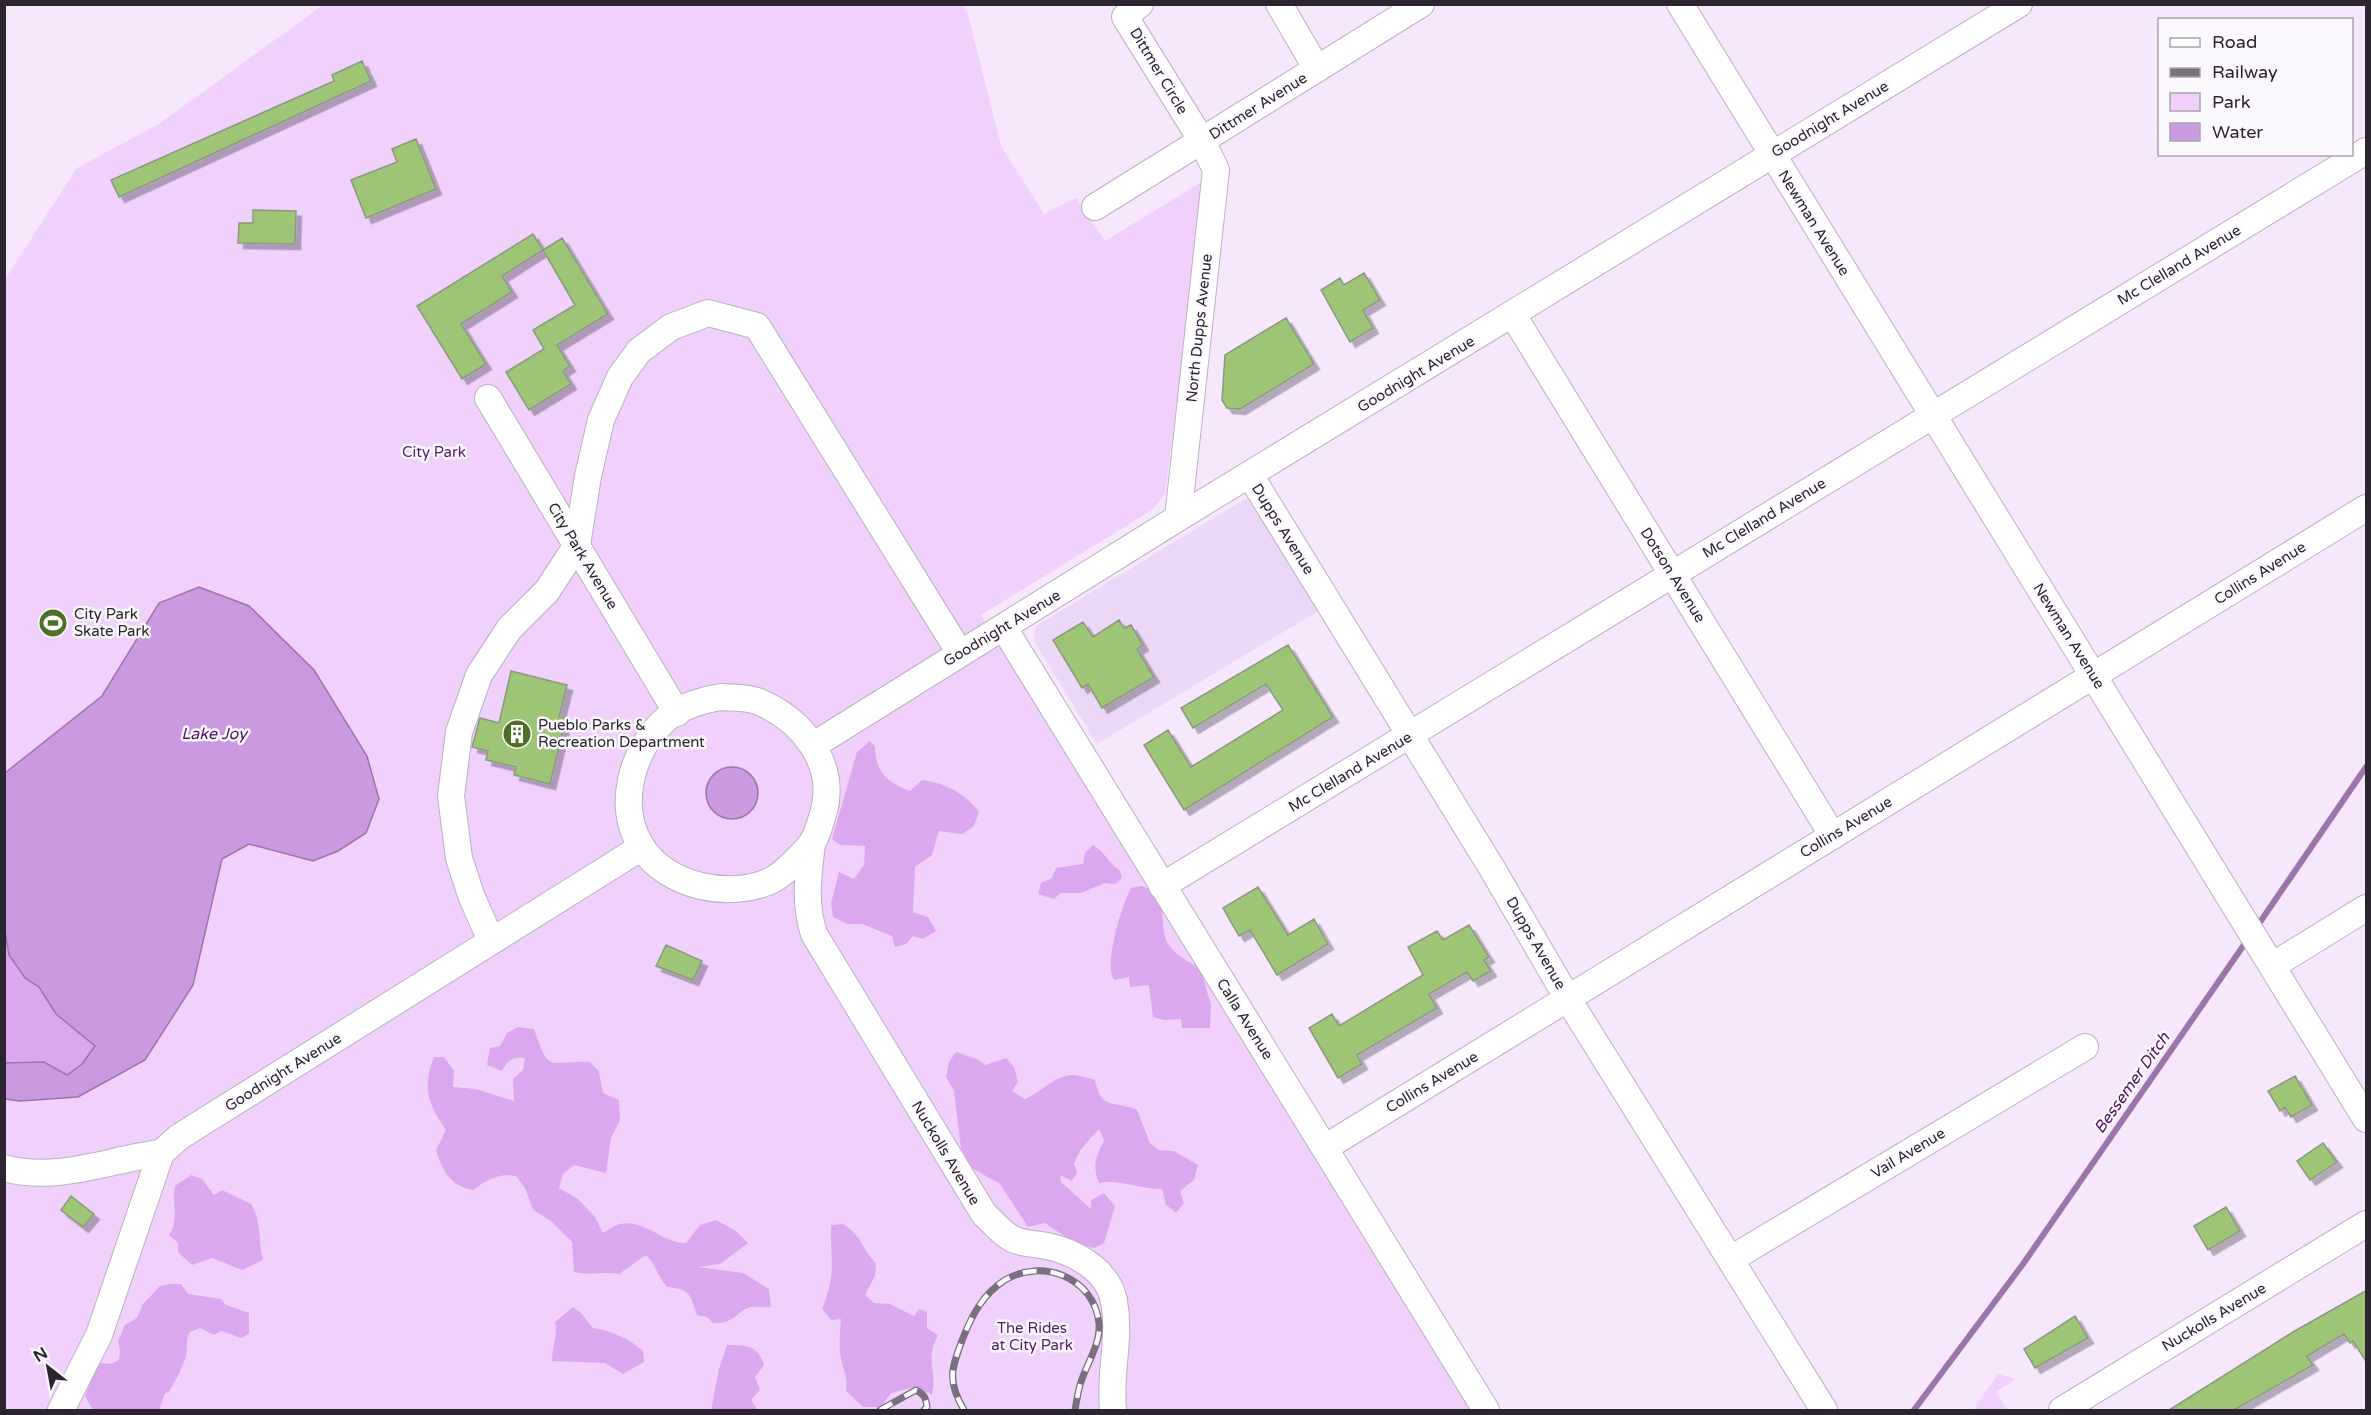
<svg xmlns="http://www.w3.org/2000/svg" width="2371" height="1415" font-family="'Varela Round',sans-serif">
<defs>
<filter id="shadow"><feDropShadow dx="5.5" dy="5.5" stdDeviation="0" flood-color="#0004"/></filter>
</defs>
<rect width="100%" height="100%" fill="#f6e7fc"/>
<!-- built -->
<path fill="#edd7f7" d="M1250,496l70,114 -223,134 -63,-103 2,-15z"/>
<!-- green -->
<path fill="#efd1fb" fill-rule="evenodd" d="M323,5h638l6,6 34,135 43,68 32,-16 29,43 100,-61 -40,314 -13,16 -171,105 491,795h-1467l-1,-1129 73,-113 82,-44zM749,772c11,12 12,24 3,38l-45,-7 -1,-18z
M1998,1374l18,5 -20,13 11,18h-34z"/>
<!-- forest -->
<path fill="#dba8f0" d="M870,741l5,5c0,25 12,37 35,45l12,-11c23,3 43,13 57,32l-5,14 -12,8 -23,-3 -7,24 -17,12 -2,45 15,5 8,14 -13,8 -10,-3 -7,8 -11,3 -3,-11 -30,-12h-15l-14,-7 -2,-14 8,-31 15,7 10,-14 1,-19 -25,-1 -8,-6 25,-87z
M1093,845c12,7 15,17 27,26l2,7 -7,6 -10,-1 -24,10h-20l-7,6 -16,-5 3,-11 11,-5 4,-10 27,-4 2,-11z
M1142,886l19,8c4,43 -4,52 39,74l11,37 -1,23h-28l-1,-9 -17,1 -11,-3 -4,-32 -19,2 -1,-10 -15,3c-11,-14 8,-76 17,-92z
M4,925l5,30 16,23 14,9 17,27 40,32 -14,18 -15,11 -23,-13 -39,1z
M518,1027l16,2c16,47 14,31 56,33l9,10 4,21 16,7 1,20 -9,18 -5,35 -32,-8 -11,9 -4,14 19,11 17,18 8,16c5,-3 12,-8 17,-9 25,-5 43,20 66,19l14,-18 16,-5 20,11 12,12 -28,21 -22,3 45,6 26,16 2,18c-7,1 -14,-1 -20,0 -16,4 -14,17 -38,16l-6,-6 -10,-2c-7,-21 -7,-26 -30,-28 -9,-10 -12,-24 -21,-32l-27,19c-17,-3 -28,2 -45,-2l-2,-30 -21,-21 -18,-11 -8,-22 -9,-12c-18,-3 -29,4 -43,14 -23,-4 -31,-20 -37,-40l10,-20c-18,-26 -24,-42 -12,-73h10l10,14 -1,16 23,2 38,12 -1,-22 10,-9 2,-12c-13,-1 -17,2 -23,13l-15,-6 3,-17 10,-2 7,-13z
M956,1052l21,7 8,6 21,-7 8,9 4,15 -6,9 13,8c15,-6 29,-23 47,-24 7,0 16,3 23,5 6,31 20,20 42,30l13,33 9,7 15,1 24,14 -4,15 -14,11 4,12 -8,10 -10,-8 -4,-16c-22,0 -44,-10 -63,-6 -7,-17 -3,-27 5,-42l-5,-12 -18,20 -7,14 3,10 -5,8 -12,-6 1,7 30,27v-9l13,-7 11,13 -11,37 -10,5 -21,-6 -28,-19 -17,4 -28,-43 -28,-16 -11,-20 -7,-57 -8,-14 3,-15z
M191,1175l11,4 12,16 8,-5 29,14c11,17 7,37 12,56l-21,10 -30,-12 -20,7 -14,-13v-9l-9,-8c11,-15 2,-32 6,-49z
M843,1224c20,13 18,24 33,39l-1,13 -10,19 9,8 16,1 24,12 5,-7 8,3v16l11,7c-14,27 0,36 -6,59l-22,-6 -19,5 -10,14h-18l-17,-16c2,-12 -1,-17 -4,-28 -4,-14 -2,-30 -1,-44l-10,1 -9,-11c15,-37 8,-47 9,-84z
M170,1284h11l7,10 33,5 5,6 23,8v21l-8,4 -20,-7 -7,4 -14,-7 -10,4c-5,9 -2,14 -4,24 -3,11 -11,25 -17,36l-4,1 -6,17h-66l-8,-14 5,-12 -1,-10 10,-11 11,1 9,-4 1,-9 -2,-10 7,-16 12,-7 6,-14 17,-18z
M573,1307l8,6 12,15c19,3 35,10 50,23l1,11 -21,12 -18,-11 -53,-2c0,-15 6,-24 3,-39z
M727,1345c19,0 31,0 37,20l-9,12 5,13 -9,10 7,10h-47l8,-41z"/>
<!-- water -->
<path fill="#cb99e0" stroke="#9b76ab" stroke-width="1.5" d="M199,587l50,19 65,64 53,86 12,43 -13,34 -28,18 -25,10 -64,-17 -27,15 -29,126 -48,75 -67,37 -58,4 -15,-2v-36l39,-1 23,13 15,-11 13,-18 -39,-32 -17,-27 -14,-9 -16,-23 -5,-30 1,-152 97,-77 57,-93z
M706 793a26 26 0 1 1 52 0a26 26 0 1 1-52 0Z"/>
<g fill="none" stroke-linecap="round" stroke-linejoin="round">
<!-- stream -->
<path stroke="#9b76ab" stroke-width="6" d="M2256,928l110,-161
M1914,1410l109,-146 225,-325"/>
</g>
<!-- building -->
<path fill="#9ec476" stroke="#8c9980" stroke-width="1.5" filter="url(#shadow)" d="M362,61l9,20 -252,116 -8,-17 223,-99 -2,-6z
M416,139l20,50 -70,29 -15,-38 46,-18 -5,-13z
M253,210l43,1 -1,33 -57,-1 1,-20h14z
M533,234l10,16 -41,26 10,16 -51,32 25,40 -24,15 -45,-73z
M562,238l46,76 -51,31 13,21 -7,5 8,13 -42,26 -23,-38 38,-23 -11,-19 42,-25 -32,-55z
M1364,273l16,27 -17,10 10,18 -23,14 -29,-52 19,-12 4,7z
M1286,318l28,46 -74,45 -13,-1 -5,-8 3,-45z
M1119,620l5,8 7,-3 12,20 -6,4 17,28 -52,31 -14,-24 -6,4 -29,-48 30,-18 10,15z
M1288,645l45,72 -149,93 -40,-65 24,-15 23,37 92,-57 -17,-26 -73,44 -12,-20z
M511,671l56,14 -8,32 7,1 -16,66 -36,-9 2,-8 -30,-7 2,-9 -16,-4 8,-29 19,5z
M1258,887l30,48 26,-16 14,25 -51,31 -27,-45 -11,6 -16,-28z
M1469,925l20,32 -5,3 7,11 -18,10 -6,-9 -38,22 8,14 -80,47 5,9 -24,14 -29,-50 23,-14 7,12 84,-51 -15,-28 29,-16 6,9z
M666,945l36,16 -9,19 -37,-14z
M2295,1076l17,29 -21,12 -6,-10 -5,4 -12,-20z
M2323,1143l14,19 -27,18 -13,-19z
M71,1196l23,18 -11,13 -22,-17z
M2226,1207l14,24 -32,19 -14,-24z
M2367,1290v73l-14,-22 -3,2 -6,-9 -37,22 6,9 -79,45h-65l124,-78z
M2075,1316l13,22 -53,30 -11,-19z"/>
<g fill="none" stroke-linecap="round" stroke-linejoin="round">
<!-- minor casing -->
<g stroke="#bfaec6" stroke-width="28">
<path id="minor" d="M1140,4l-15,13 77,124 14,29 -38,348
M1279,4l38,65
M1680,4l686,1115
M1095,207l326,-203
M1513,315l320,521
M488,398l189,315
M1250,475l243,395 75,129 256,411
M1004,628l482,782
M721,697c11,1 25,0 36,4 45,18 81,63 66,113 -4,13 -7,27 -17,36 -10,11 -21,23 -34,30 -41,20 -106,7 -131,-34 -25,-41 -9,-97 25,-127 14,-12 37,-19 55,-22z
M814,745l364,-227 841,-514
M812,844c-4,32 -8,59 2,90l170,280c9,8 20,22 31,26 10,4 22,4 32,6 28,6 61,24 67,55 7,37 -5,73 -1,109
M1162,886l1204,-735
M491,941l-20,-46 -12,-37 -8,-62 8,-64 20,-57 30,-46 38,-38 30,-46 11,-69 13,-56 19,-43 19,-26 32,-24 37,-14 49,13 203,327
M2272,966l94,-58
M1326,1147l1040,-639
M4,1168c53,15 106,-9 157,-15
M1731,1259l354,-212
M61,1410l38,-75 62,-182 18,-16 463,-290
M2062,1410l304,-186"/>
</g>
<!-- minor -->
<use href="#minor" stroke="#fff" stroke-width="26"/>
<!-- rail casing -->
<g stroke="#796f7d" stroke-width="7">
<path id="rail" d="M880,1410l36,-20c8,4 10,8 11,17l-3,3
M964,1410c-17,-29 -13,-41 -1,-72 9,-23 20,-44 42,-58 37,-22 89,-3 94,43 2,19 -11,39 -17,56 -4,10 -5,21 -7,31"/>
</g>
<!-- rail -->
<use href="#rail" stroke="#fcf9fe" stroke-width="4.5" stroke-dasharray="14" stroke-linecap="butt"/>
</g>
<!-- icons -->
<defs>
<g id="stadium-disc" transform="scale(1.5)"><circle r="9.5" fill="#4f6f26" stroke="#fcf9fe"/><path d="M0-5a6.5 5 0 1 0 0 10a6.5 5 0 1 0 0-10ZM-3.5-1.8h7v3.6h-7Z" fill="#fff"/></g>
<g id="building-disc" transform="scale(1.5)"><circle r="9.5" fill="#4f6f26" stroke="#fcf9fe"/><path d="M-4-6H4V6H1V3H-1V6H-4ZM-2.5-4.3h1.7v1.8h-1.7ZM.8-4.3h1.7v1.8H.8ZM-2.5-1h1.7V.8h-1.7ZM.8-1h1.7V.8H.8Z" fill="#fff"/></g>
</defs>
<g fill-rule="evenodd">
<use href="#stadium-disc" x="53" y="623"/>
<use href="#building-disc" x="517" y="734"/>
</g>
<g text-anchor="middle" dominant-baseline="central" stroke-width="5" stroke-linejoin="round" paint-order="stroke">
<!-- street labels -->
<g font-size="15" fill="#2c252f" stroke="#fcf9fe">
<text transform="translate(1159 71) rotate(59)">Dittmer Circle</text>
<text transform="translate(1258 106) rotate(-32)">Dittmer Avenue</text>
<text transform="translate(1830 119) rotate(-31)">Goodnight Avenue</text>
<text transform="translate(1814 223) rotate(58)">Newman Avenue</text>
<text transform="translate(2179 265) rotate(-31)">Mc Clelland Avenue</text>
<text transform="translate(1199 328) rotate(-84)">North Dupps Avenue</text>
<text transform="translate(1416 374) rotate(-31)">Goodnight Avenue</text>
<text transform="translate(1764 518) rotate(-31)">Mc Clelland Avenue</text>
<text transform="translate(1283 529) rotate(58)">Dupps Avenue</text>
<text transform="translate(583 556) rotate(59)">City Park Avenue</text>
<text transform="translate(2260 573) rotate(-32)">Collins Avenue</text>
<text transform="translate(1673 575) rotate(58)">Dotson Avenue</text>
<text transform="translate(1002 628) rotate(-31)">Goodnight Avenue</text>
<text transform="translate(2069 636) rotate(58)">Newman Avenue</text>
<text transform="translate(1350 772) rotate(-31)">Mc Clelland Avenue</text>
<text transform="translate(1846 827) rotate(-31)">Collins Avenue</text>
<text transform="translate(1536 943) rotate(60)">Dupps Avenue</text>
<text transform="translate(1245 1019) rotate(58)">Calla Avenue</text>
<text transform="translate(283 1072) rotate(-32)">Goodnight Avenue</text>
<text transform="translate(1432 1082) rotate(-31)">Collins Avenue</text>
<text transform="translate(946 1153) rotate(59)">Nuckolls Avenue</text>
<text transform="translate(1908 1153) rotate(-31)">Vail Avenue</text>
<text transform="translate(2214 1317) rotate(-31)">Nuckolls Avenue</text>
</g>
<!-- park labels -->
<g font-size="15" fill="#56186b" stroke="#fcf9fe">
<text x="434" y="452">City Park</text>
<text x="1032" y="1328">The Rides<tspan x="1032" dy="17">at City Park</tspan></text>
</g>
<!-- poi labels -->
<g font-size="15" fill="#2c252f" stroke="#fcf9fe" text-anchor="start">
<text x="74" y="614">City Park<tspan x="74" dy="17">Skate Park</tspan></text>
<text x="538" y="725">Pueblo Parks &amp;<tspan x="538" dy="17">Recreation Department</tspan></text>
</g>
<!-- water labels -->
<g font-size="16" font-style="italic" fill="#501064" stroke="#fcf9fe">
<text x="214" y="734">Lake Joy</text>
<text transform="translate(2132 1083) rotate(-55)">Bessemer Ditch</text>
</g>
</g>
<!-- border -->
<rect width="2371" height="1415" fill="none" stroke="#2c252f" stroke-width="12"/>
<!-- legend -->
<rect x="2158" y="18" width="195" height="138" fill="#fcf9fe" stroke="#a9a4ab" stroke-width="1.5"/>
<rect x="2170" y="38" width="30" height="9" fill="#ffffff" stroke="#a9a4ab" stroke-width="1.5"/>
<text x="2212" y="48" font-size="18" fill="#2c252f">Road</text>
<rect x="2170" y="68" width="30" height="9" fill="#796f7d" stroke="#a9a4ab" stroke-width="1.5"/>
<text x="2212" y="78" font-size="18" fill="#2c252f">Railway</text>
<rect x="2170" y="93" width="30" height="18" fill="#efd1fb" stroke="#a9a4ab" stroke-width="1.5"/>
<text x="2212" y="108" font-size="18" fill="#2c252f">Park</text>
<rect x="2170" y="123" width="30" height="18" fill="#cb99e0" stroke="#a9a4ab" stroke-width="1.5"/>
<text x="2212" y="138" font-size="18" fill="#2c252f">Water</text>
<!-- north arrow -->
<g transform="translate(48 1367) rotate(329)" stroke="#fcf9fe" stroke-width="4.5" paint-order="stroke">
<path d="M0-4.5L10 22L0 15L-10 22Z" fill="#2c252f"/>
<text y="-9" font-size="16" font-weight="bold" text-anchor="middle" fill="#2c252f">N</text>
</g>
</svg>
